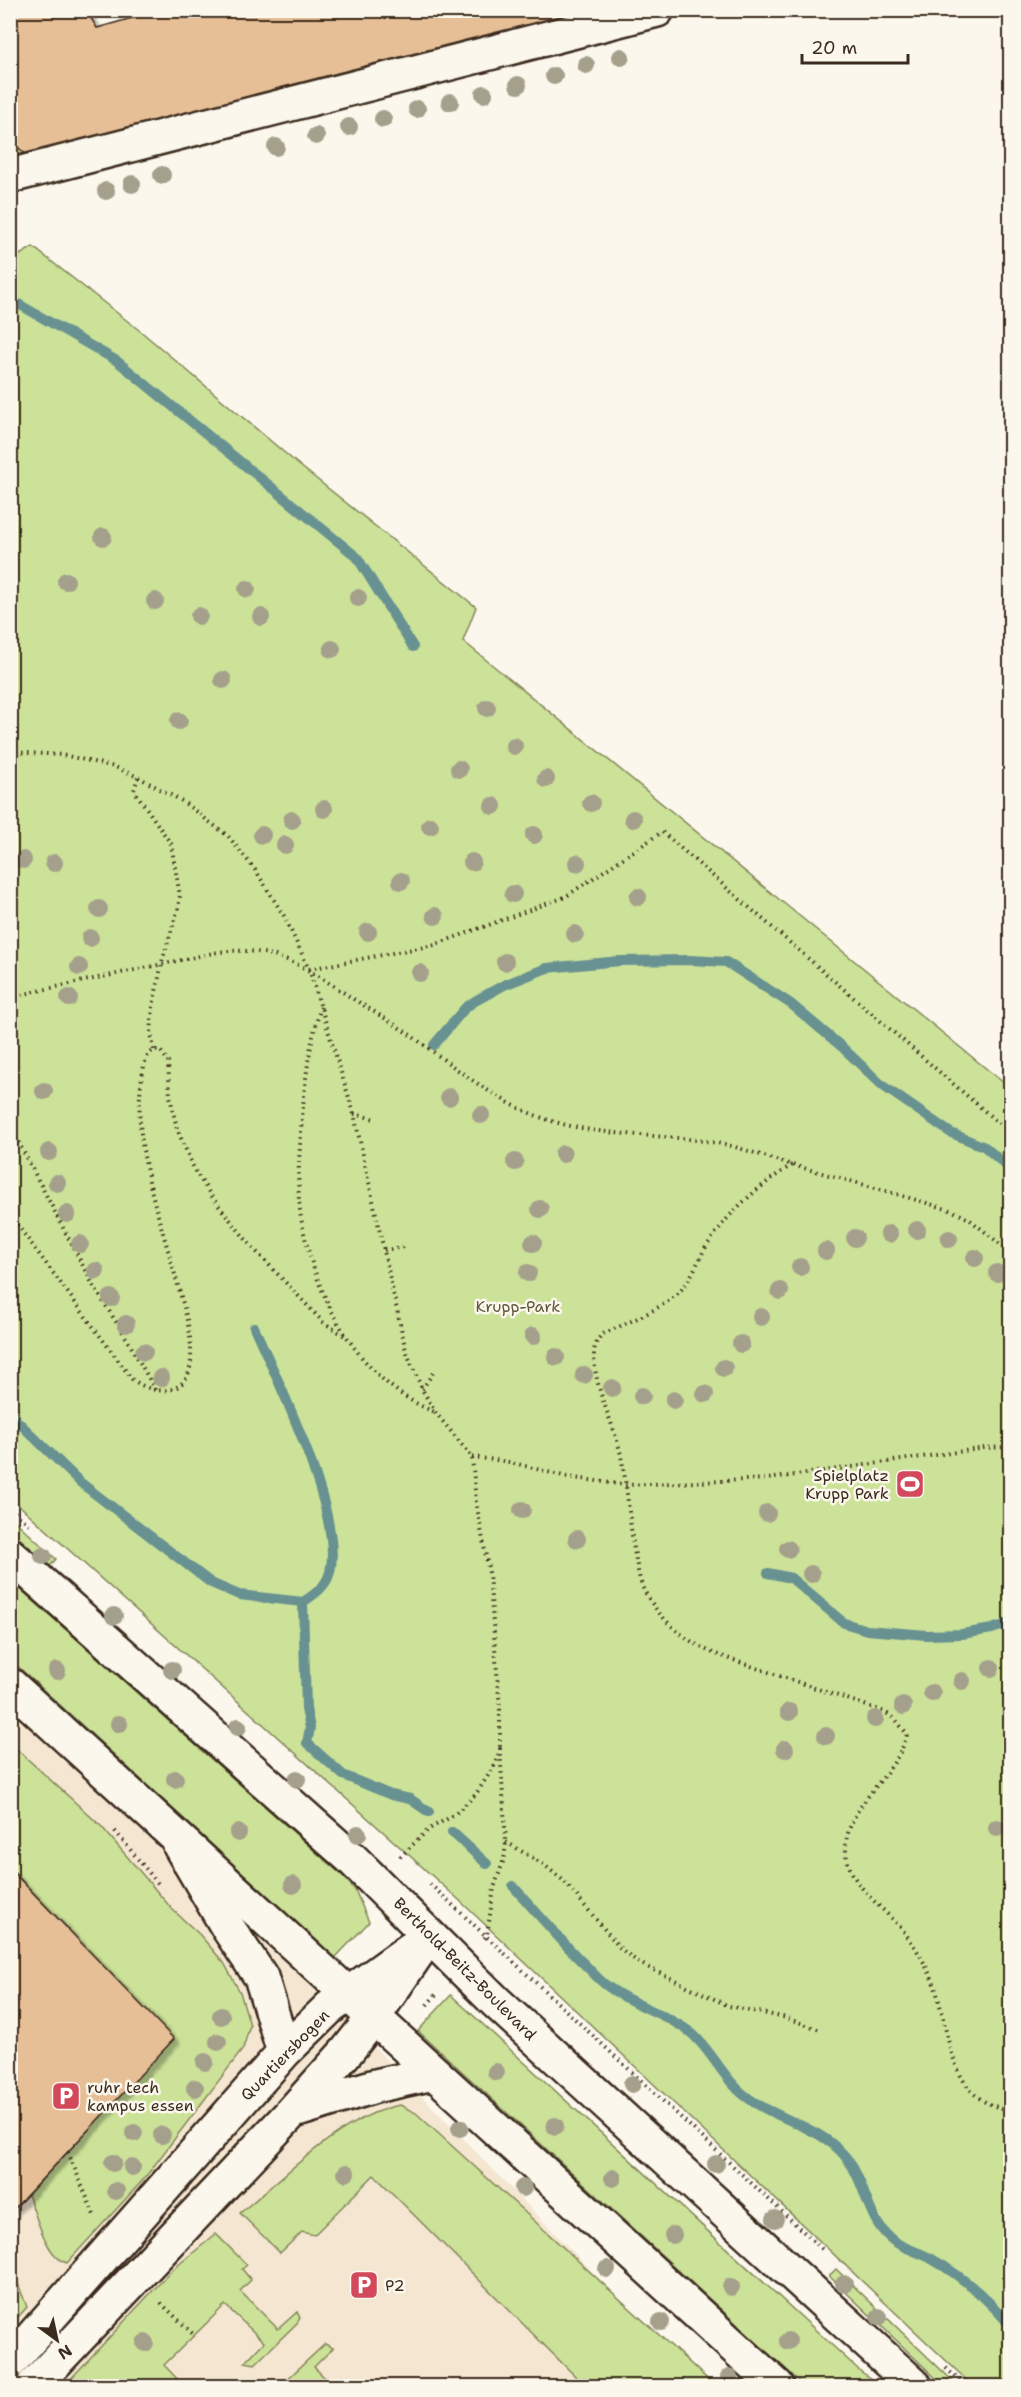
<svg xmlns="http://www.w3.org/2000/svg" width="1021" height="2397" font-family="'Shantell Sans',sans-serif">
<defs>
<filter id="shadow"><feDropShadow dx="6" dy="4" stdDeviation="1.5" flood-color="#0004"/></filter>
</defs>
<rect width="100%" height="100%" fill="#fbf7ec"/>
<filter id="ink" filterUnits="userSpaceOnUse"><feTurbulence type="fractalNoise" baseFrequency=".0167" numOctaves="2"/><feDisplacementMap in="SourceGraphic" scale="12" xChannelSelector="R" yChannelSelector="G"/><feConvolveMatrix kernelMatrix="1 2 1 2 8 2 1 2 1" color-interpolation-filters="sRGB"/></filter>
<g filter="url(#ink)">
<!-- built -->
<path fill="#f5e6d2" d="M10,1706l311,286 382,394h-692v-517l163,170 -121,216 4,4 5,3 159,-182 22,-31 7,-24 -14,-44 -20,-28 -44,-44 -71,-83 -90,-83z"/>
<!-- green -->
<path fill="#cce298" stroke="#84865b" stroke-width="1.5" d="M10,140l25,23 -24,2z
M11,240l9,15 13,-8 111,87 155,131 177,142 -13,34 547,447v1298h-37l-515,-487 -447,-401z
M11,1517l45,42 -6,7 -39,-36z
M10,1580l334,297 11,13 14,32 -34,36 -324,-298z
M10,1743l91,83 71,83 28,26 24,28 16,29 10,33 -7,24 -99,130 -77,84c-21,-5 -31,-49 -39,-68l145,-156 -162,-170z
M451,1995l408,375 21,16h-76l-386,-355z
M400,2105l16,8 299,273h-130l-211,-211 -60,60 -12,-3 -22,21 -40,-40c45,-37 102,-97 160,-108z
M216,2234l31,31 -5,4 9,11 -11,11 38,38 19,-17 3,6 -3,5 -42,41 -10,-2 19,-20 -39,-37 -61,60 20,21h-29l-7,-6 -6,6h-78l108,-116z
M10,2263l17,44 -16,18h-1z
M836,2269l122,117h-14l-115,-110z
M325,2344l8,4 -19,19 19,19h-28l-5,-5 -6,5h-14z"/>
<g fill="none" stroke-linecap="round" stroke-linejoin="round">
<!-- stream -->
<path stroke="#679192" stroke-width="10" d="M10,299l107,62 240,196 56,90
M434,1045l31,-37 10,-7 29,-16 43,-17 73,-7 70,-1 36,2 65,42 51,43 41,39 68,47 34,14 25,22
M10,1414l71,69 130,100 28,12 64,7c12,-8 23,-15 27,-30 14,-56 -52,-191 -76,-245
M768,1573l23,5 53,45 23,7 59,5 36,-1 30,-5 18,-6
M303,1602l3,107 4,19 -3,15 36,32 48,20 19,4 19,13
M452,1832l35,32
M513,1886c22,25 44,50 67,74 10,9 19,21 30,28 25,18 55,25 80,44 21,17 32,45 53,62 30,25 75,31 101,61 22,25 21,61 46,83 10,10 28,13 40,20 31,17 58,41 80,67"/>
</g>
<!-- building -->
<path fill="#e6bf96" stroke="#3b2a1e" stroke-width="1.5" filter="url(#shadow)" d="M10,10h76l11,18 63,-18h441l-569,150 -22,-20z
M10,1869l164,170 -164,174z"/>
<g fill="none" stroke-linecap="round" stroke-linejoin="round">
<!-- minor casing -->
<g stroke="#3b2a1e" stroke-width="38">
<path id="minor" d="M10,176l647,-166
M180,1846l48,82 33,49 23,75
M294,2111l81,-25 59,-13
M10,2362l274,-310 45,-44 82,-59
M33,2386l260,-275 54,-60 26,-33 56,-82"/>
</g>
<!-- major casing -->
<g stroke="#3b2a1e" stroke-width="38">
<path id="major" d="M10,1555l342,304 144,143 419,384
M10,1685l767,701"/>
</g>
<!-- path -->
<path stroke="#3b2a1e" stroke-width="4" stroke-dasharray="1.5 4.5" stroke-linecap="butt" d="M10,752l53,3 52,12 23,10 44,24 46,35 28,35 28,45 25,53 45,145 52,237 16,38 13,23 37,45 4,45 13,71 11,136v40
M138,777l-4,13 37,54 9,52 -2,13 -15,49 -10,48 -2,27 3,17
M309,969l125,-24 131,-48 97,-65 348,301
M10,980l4,16 -4,38
M10,997l208,-45c61,-7 89,17 137,48 18,11 36,22 54,34 39,28 77,60 121,79 60,26 125,19 187,30 28,5 52,16 79,23 52,14 105,29 157,45l16,8 41,33
M321,1007c-13,40 -17,83 -20,125 -2,30 -5,61 1,91 14,76 58,160 133,189
M354,1114l21,5
M10,1126l84,161 33,52 28,51
M792,1165c-33,21 -62,45 -84,79 -11,16 -16,37 -32,51 -17,15 -52,29 -73,39 -6,5 -9,12 -9,20 0,34 18,65 26,97 7,32 9,66 14,99 3,13 4,28 10,40 15,29 40,50 69,63l172,59 11,8 11,14c-9,40 -58,68 -61,111 -2,37 34,59 56,84 13,17 24,35 32,55 16,46 14,120 76,125
M10,1215l122,164c24,19 59,16 59,-21 1,-25 -7,-51 -14,-76 -17,-64 -46,-138 -35,-205 2,-11 2,-20 12,-27h6l8,11 2,35 7,33 18,42 19,29 38,47 71,75 23,15
M384,1250l20,-3
M422,1389l11,-16
M472,1457l38,5 57,15 59,8 142,-6 217,-31 25,-1
M10,1508l19,16
M115,1831l45,55
M506,1842l37,22 21,17 57,68 18,14 90,43 58,12 33,12
M400,1857l29,-28 25,-14 22,-21 19,-29 5,-16 6,93 -2,17 -10,29 -7,47 -5,6
M430,1884l392,365
M427,2005l11,-13
M68,2152l26,63
M161,2303l33,32
M946,2368l19,18"/>
<!-- minor -->
<use href="#minor" stroke="#fbf7ec" stroke-width="33"/>
<!-- major -->
<use href="#major" stroke="#fbf7ec" stroke-width="33"/>
</g>
<!-- trees -->
<g fill="#a5a08b">
<circle cx="621" cy="57" r="9"/>
<circle cx="586" cy="65" r="9"/>
<circle cx="554" cy="76" r="9"/>
<circle cx="518" cy="85" r="9"/>
<circle cx="484" cy="94" r="9"/>
<circle cx="450" cy="102" r="9"/>
<circle cx="417" cy="109" r="9"/>
<circle cx="383" cy="119" r="9"/>
<circle cx="349" cy="127" r="9"/>
<circle cx="316" cy="136" r="9"/>
<circle cx="276" cy="147" r="9"/>
<circle cx="162" cy="175" r="9"/>
<circle cx="132" cy="184" r="9"/>
<circle cx="106" cy="191" r="9"/>
<circle cx="103" cy="537" r="9"/>
<circle cx="66" cy="581" r="9"/>
<circle cx="247" cy="589" r="9"/>
<circle cx="358" cy="598" r="9"/>
<circle cx="155" cy="601" r="9"/>
<circle cx="199" cy="616" r="9"/>
<circle cx="261" cy="617" r="9"/>
<circle cx="332" cy="649" r="9"/>
<circle cx="223" cy="680" r="9"/>
<circle cx="487" cy="708" r="9"/>
<circle cx="179" cy="721" r="9"/>
<circle cx="514" cy="746" r="9"/>
<circle cx="459" cy="769" r="9"/>
<circle cx="546" cy="779" r="9"/>
<circle cx="591" cy="803" r="9"/>
<circle cx="493" cy="806" r="9"/>
<circle cx="324" cy="809" r="9"/>
<circle cx="633" cy="819" r="9"/>
<circle cx="292" cy="820" r="9"/>
<circle cx="430" cy="826" r="9"/>
<circle cx="262" cy="835" r="9"/>
<circle cx="534" cy="835" r="9"/>
<circle cx="285" cy="845" r="9"/>
<circle cx="23" cy="860" r="9"/>
<circle cx="472" cy="862" r="9"/>
<circle cx="54" cy="863" r="9"/>
<circle cx="577" cy="863" r="9"/>
<circle cx="401" cy="881" r="9"/>
<circle cx="513" cy="894" r="9"/>
<circle cx="638" cy="897" r="9"/>
<circle cx="99" cy="909" r="9"/>
<circle cx="435" cy="916" r="9"/>
<circle cx="368" cy="932" r="9"/>
<circle cx="575" cy="934" r="9"/>
<circle cx="90" cy="938" r="9"/>
<circle cx="505" cy="962" r="9"/>
<circle cx="79" cy="967" r="9"/>
<circle cx="420" cy="973" r="9"/>
<circle cx="69" cy="998" r="9"/>
<circle cx="44" cy="1091" r="9"/>
<circle cx="449" cy="1097" r="9"/>
<circle cx="481" cy="1115" r="9"/>
<circle cx="49" cy="1152" r="9"/>
<circle cx="563" cy="1154" r="9"/>
<circle cx="515" cy="1162" r="9"/>
<circle cx="57" cy="1183" r="9"/>
<circle cx="540" cy="1209" r="9"/>
<circle cx="67" cy="1214" r="9"/>
<circle cx="917" cy="1230" r="9"/>
<circle cx="889" cy="1234" r="9"/>
<circle cx="855" cy="1238" r="9"/>
<circle cx="949" cy="1239" r="9"/>
<circle cx="533" cy="1243" r="9"/>
<circle cx="80" cy="1244" r="9"/>
<circle cx="826" cy="1251" r="9"/>
<circle cx="975" cy="1258" r="9"/>
<circle cx="800" cy="1267" r="9"/>
<circle cx="96" cy="1271" r="9"/>
<circle cx="528" cy="1273" r="9"/>
<circle cx="997" cy="1273" r="9"/>
<circle cx="780" cy="1291" r="9"/>
<circle cx="111" cy="1298" r="9"/>
<circle cx="761" cy="1317" r="9"/>
<circle cx="126" cy="1324" r="9"/>
<circle cx="533" cy="1336" r="9"/>
<circle cx="741" cy="1344" r="9"/>
<circle cx="144" cy="1352" r="9"/>
<circle cx="556" cy="1357" r="9"/>
<circle cx="724" cy="1368" r="9"/>
<circle cx="584" cy="1375" r="9"/>
<circle cx="161" cy="1378" r="9"/>
<circle cx="612" cy="1388" r="9"/>
<circle cx="705" cy="1394" r="9"/>
<circle cx="642" cy="1396" r="9"/>
<circle cx="674" cy="1400" r="9"/>
<circle cx="522" cy="1510" r="9"/>
<circle cx="767" cy="1513" r="9"/>
<circle cx="577" cy="1539" r="9"/>
<circle cx="788" cy="1549" r="9"/>
<circle cx="43" cy="1556" r="9"/>
<circle cx="811" cy="1574" r="9"/>
<circle cx="114" cy="1616" r="9"/>
<circle cx="991" cy="1668" r="9"/>
<circle cx="172" cy="1670" r="9"/>
<circle cx="57" cy="1671" r="9"/>
<circle cx="962" cy="1681" r="9"/>
<circle cx="932" cy="1693" r="9"/>
<circle cx="903" cy="1706" r="9"/>
<circle cx="789" cy="1712" r="9"/>
<circle cx="875" cy="1719" r="9"/>
<circle cx="119" cy="1724" r="9"/>
<circle cx="238" cy="1727" r="9"/>
<circle cx="826" cy="1736" r="9"/>
<circle cx="785" cy="1749" r="9"/>
<circle cx="175" cy="1779" r="9"/>
<circle cx="297" cy="1779" r="9"/>
<circle cx="997" cy="1828" r="9"/>
<circle cx="238" cy="1833" r="9"/>
<circle cx="358" cy="1834" r="9"/>
<circle cx="293" cy="1885" r="9"/>
<circle cx="221" cy="2016" r="9"/>
<circle cx="218" cy="2042" r="9"/>
<circle cx="205" cy="2062" r="9"/>
<circle cx="496" cy="2072" r="9"/>
<circle cx="632" cy="2084" r="9"/>
<circle cx="195" cy="2088" r="9"/>
<circle cx="555" cy="2126" r="9"/>
<circle cx="460" cy="2128" r="9"/>
<circle cx="134" cy="2133" r="9"/>
<circle cx="162" cy="2135" r="9"/>
<circle cx="113" cy="2163" r="9"/>
<circle cx="716" cy="2164" r="9"/>
<circle cx="132" cy="2167" r="9"/>
<circle cx="346" cy="2173" r="9"/>
<circle cx="613" cy="2178" r="9"/>
<circle cx="523" cy="2188" r="9"/>
<circle cx="116" cy="2191" r="9"/>
<circle cx="775" cy="2219" r="9"/>
<circle cx="673" cy="2235" r="9"/>
<circle cx="607" cy="2269" r="9"/>
<circle cx="844" cy="2284" r="9"/>
<circle cx="731" cy="2287" r="9"/>
<circle cx="879" cy="2317" r="9"/>
<circle cx="661" cy="2322" r="9"/>
<circle cx="788" cy="2341" r="9"/>
<circle cx="145" cy="2343" r="9"/>
<circle cx="729" cy="2377" r="9"/>
</g>
</g>
<!-- icons -->
<defs>
<g id="stadium-square" transform="scale(1.5)"><rect x="-9" y="-9" width="18" height="18" rx="4" fill="#d1495b" stroke="#fbf7ec"/><path d="M0-5a6.5 5 0 1 0 0 10a6.5 5 0 1 0 0-10ZM-3.5-1.8h7v3.6h-7Z" fill="#fff"/></g>
<g id="parking-square" transform="scale(1.5)"><rect x="-9" y="-9" width="18" height="18" rx="4" fill="#d1495b" stroke="#fbf7ec"/><path d="M-3.5-5.5H1a3.5 3.5 0 0 1 0 7H-1V5.5H-3.5ZM-1-3.4V-.6H.8a1.4 1.4 0 0 0 0-2.8Z" fill="#fff"/></g>
</defs>
<g fill-rule="evenodd">
<use href="#stadium-square" x="910" y="1484"/>
<use href="#parking-square" x="66" y="2096"/>
<use href="#parking-square" x="364" y="2285"/>
</g>
<g text-anchor="middle" dominant-baseline="central" stroke-width="5" stroke-linejoin="round" paint-order="stroke">
<!-- park labels -->
<g font-size="16" fill="#5f583c" stroke="#fbf7ec">
<text x="518" y="1306">Krupp-Park</text>
</g>
<!-- poi labels -->
<g font-size="16" fill="#3b2a1e" stroke="#fbf7ec" text-anchor="start">
<text x="889" y="1475" text-anchor="end">Spielplatz<tspan x="889" dy="18">Krupp Park</tspan></text>
<text x="87" y="2087">ruhr tech<tspan x="87" dy="18">kampus essen</tspan></text>
<text x="385" y="2285">P2</text>
</g>
<!-- street labels -->
<g font-size="16" fill="#3b2a1e" stroke="#fbf7ec">
<text transform="translate(465 1969) rotate(45)">Berthold-Beitz-Boulevard</text>
<text transform="translate(285 2055) rotate(-46)">Quartiersbogen</text>
</g>
</g>
<!-- margin -->
<rect width="1021" height="2397" fill="none" stroke="#fbf7ec" stroke-width="36"/>
<rect x="18" y="18" width="985" height="2361" fill="none" stroke="#3b2a1e" stroke-width="2" filter="url(#ink)"/>
<!-- north arrow -->
<g transform="translate(57 2340) rotate(147)" stroke="#fbf7ec" stroke-width="4.5" paint-order="stroke">
<path d="M0-4.5L10 22L0 15L-10 22Z" fill="#3b2a1e"/>
<text y="-9" font-size="16" font-weight="bold" text-anchor="middle" fill="#3b2a1e">N</text>
</g>
<!-- scale -->
<path d="M802 54v9h106v-9" fill="none" stroke="#3b2a1e" stroke-width="3"/>
<text x="811" y="54" font-size="18" fill="#3b2a1e" stroke="#fbf7ec" stroke-width="4.5" paint-order="stroke">20 m</text>
</svg>
